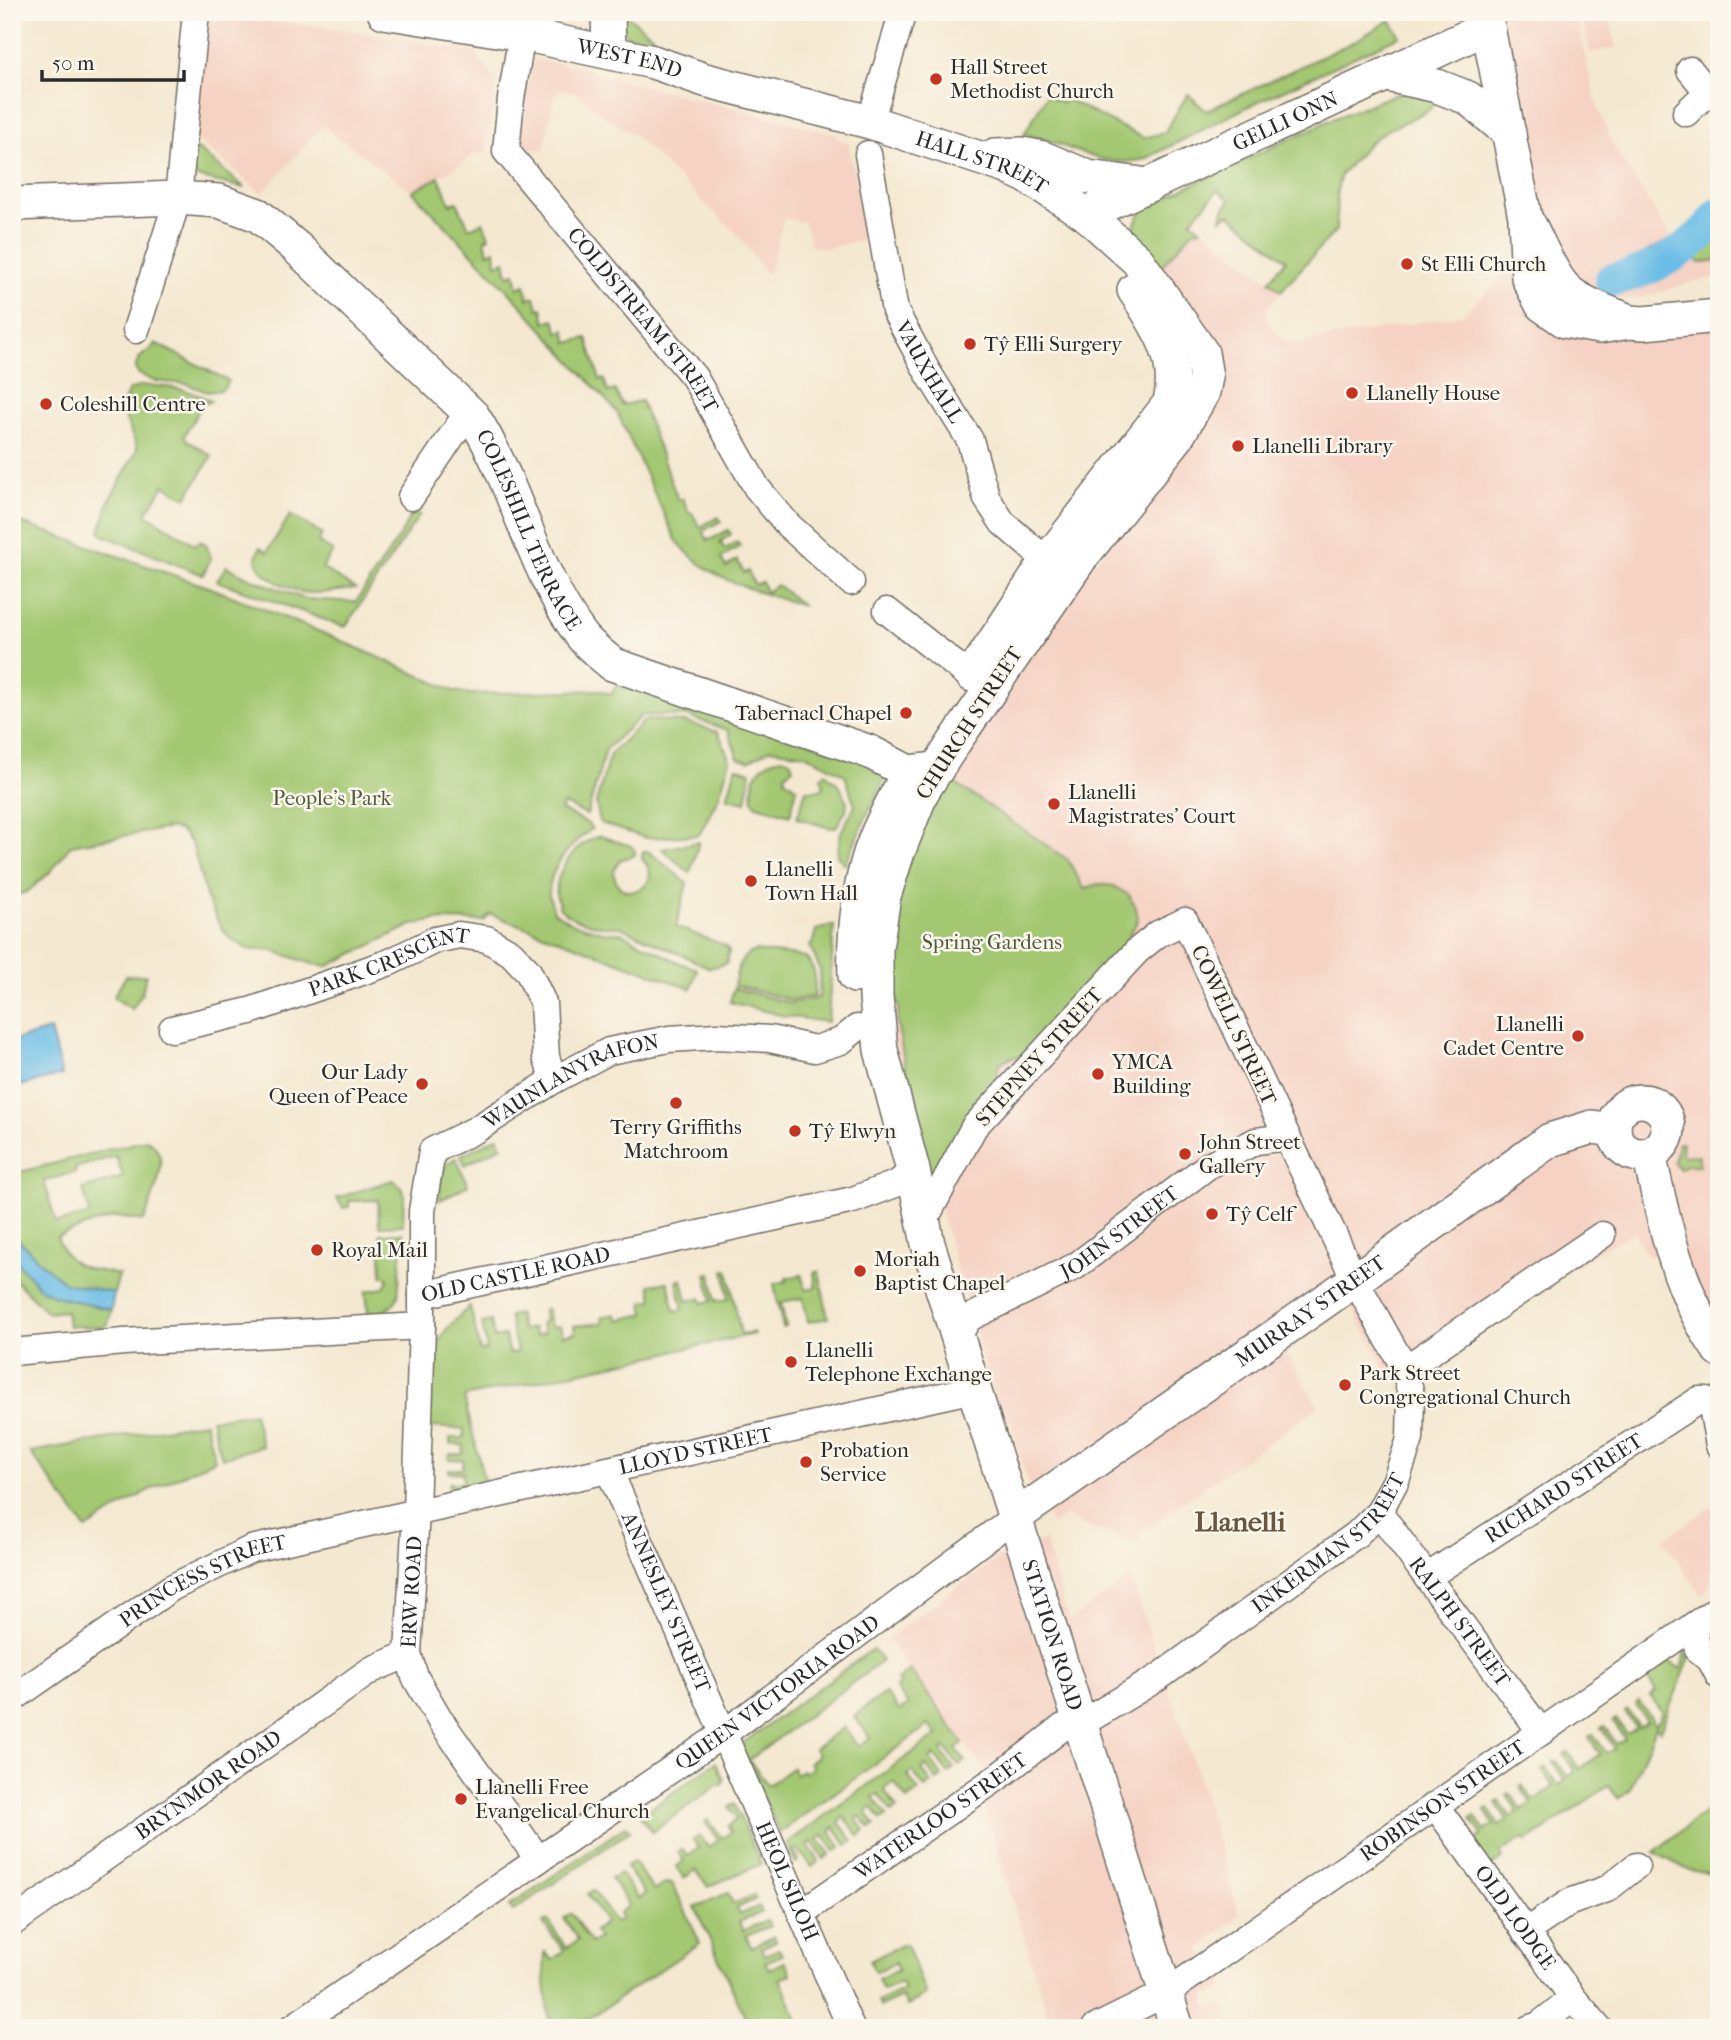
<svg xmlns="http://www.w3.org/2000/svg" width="1731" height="2040" font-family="'IM FELL French Canon',serif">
<rect width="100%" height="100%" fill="#fbf7ec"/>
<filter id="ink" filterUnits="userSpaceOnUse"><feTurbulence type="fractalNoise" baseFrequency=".0143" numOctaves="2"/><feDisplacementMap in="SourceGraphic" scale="14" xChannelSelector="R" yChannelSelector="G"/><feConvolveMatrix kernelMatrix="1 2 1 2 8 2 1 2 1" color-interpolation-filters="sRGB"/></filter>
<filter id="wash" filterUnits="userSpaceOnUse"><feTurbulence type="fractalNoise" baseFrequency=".00686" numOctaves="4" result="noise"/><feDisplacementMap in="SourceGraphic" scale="28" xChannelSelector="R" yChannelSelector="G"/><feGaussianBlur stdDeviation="1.57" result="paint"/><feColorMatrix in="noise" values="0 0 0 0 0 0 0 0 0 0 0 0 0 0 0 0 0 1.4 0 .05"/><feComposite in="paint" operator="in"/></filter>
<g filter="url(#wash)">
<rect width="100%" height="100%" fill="#f4e8d0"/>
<!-- built -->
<path fill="#f5d2c3" d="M1499,12h76l22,94 17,41 59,93 -34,16 76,-32 4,-4v58l-24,3 -55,17 -21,1 -46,-13 -28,-42z
M1581,12h28l7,36 -26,5z
M208,16l140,14 126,22 23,30 -12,72 -9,-1 -19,14 -45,24 -90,-65 -60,68 -68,-57z
M534,59l52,9 5,5 245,61v5l12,3 20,97 -42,9 -14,-2 -8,-23 -20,-5 -15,55 -5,-2 -26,-36 -104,-100 -25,-16 -33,-26 -16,-4 -6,7 -10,54 -27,-4z
M1201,229l80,62 -14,17 -1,6 1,6 7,12 12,10 15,1 161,-28 39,-36 7,-11 11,-1 11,30 189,29v1005l-62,-77 -5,2 -5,-1 -13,-22 -32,16 -210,131 -42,-75 -64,48 33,54 -178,125 -2,11 -67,-22 -5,-6 -15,9 -25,-44 -21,-72 -8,3 -113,-393 46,-216 276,-402 -52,-126 37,-42z
M1716,1503l3,45 -11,40 -6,8 -39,-56z
M1045,1540l24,81 61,-44 67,196 42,142 -39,34 24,37 -19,10 3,11 15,-4 5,20 -12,5h-164l-73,-235 14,-11 -106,-143 109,-80z"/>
<!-- green -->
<path fill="#a3c871" stroke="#677a4e" stroke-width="2" fill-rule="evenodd" d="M623,12l42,34 -20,-3 -19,-8 -3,-8z
M1390,20l10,16 -151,70 -104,53c-44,12 -80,-18 -121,-25l23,-39 16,8 3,-4 77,39 21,-5 24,-39 18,17 147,-69z
M1411,88l35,1 -18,22 -41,19 -18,13 -28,31 -4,16 -1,40 -55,61 -12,-10 17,-21 -57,-46 -8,5 2,-8 7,-11 -12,-10 -27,31 10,8 -9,3 -42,47c-14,-28 -28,-45 -4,-73l184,-86z
M198,149l47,39 -48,-11 -6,-6 2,-21z
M439,177l11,27 7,-2 12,26 14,-6 6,15 -4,2 3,14 7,-3 1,14 9,-3 3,14 7,-2 3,15 7,-3 3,14 7,-2 3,12 4,-1 3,15 9,-4 4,13 7,-2 3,13 19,-5 13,42 4,-1 4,13 7,-2 7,15 19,-4 37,99 5,-1 6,14h3l8,14 18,-10 3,4 -18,10 5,10 20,-11 3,4 -11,8 5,7 12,-7 3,4 -19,12 5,9 11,-7 7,13 4,-2 7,14 7,-3 4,10 11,-7 26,21c-50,-17 -93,-23 -127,-66l-59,-128 -108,-120 -97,-101z
M1719,220v40l-20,3 -9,-11 25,-26v-2z
M155,343l74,38 -7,9 -15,2 -20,-8 -33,-3 -15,-7 -4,-5c6,-21 14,-12 20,-26z
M140,386c24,-1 50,3 71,15l-9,4 -18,31 4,5 24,15 -26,42 -22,-13 -18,29 50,31 3,-4 7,3 5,14 -8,17 -100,-40 -3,-4 9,-30 27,-49 1,-5 -15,-37 6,-19z
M413,510l7,4 -75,113 -128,-46 9,-15 23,12 56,21 51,3 46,-70z
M290,515l32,19 -4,9 15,8 -11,17 33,21c-15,1 -31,5 -46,4 -17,-2 -51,-16 -53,-35l4,-11 7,5z
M12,520l202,69 121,49 119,53 16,3 128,-4 14,4 7,-15 271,90 -23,46 -22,49 -8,-8 4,-24 14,-26 -10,-31 -40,-21 -35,-5 -21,12 -11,-3 -10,-28 -41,-14 -45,-1 -36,34 -19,66 -23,-11 -3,6 26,13 5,6c-21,14 -44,39 -43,66 1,5 4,12 5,17l20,12 29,8 18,1 59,30 17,6 -6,20 -201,-75 -6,7 -47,-1 -25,5 -84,41 -15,-2 -43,-14h-21l-18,-11 -9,-10 -15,-30 -15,-55 -11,-13 -11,-3 -99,17 -20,26 -24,21 -15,4z
M645,720l40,2 33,10 12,28 -11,36 -20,39 -53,3 -46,-15 -4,-20 14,-49z
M785,758l5,2 3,8 -8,6v5l12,9 -7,27 -33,-10 -4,-4c-3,-23 7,-42 32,-43z
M736,767l15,5 -5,30 -19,-4z
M825,773l14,12 8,17 -1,8 -10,17 -6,1 -33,-10 9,-28h15l3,-4 -3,-9z
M950,780l118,80 16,29 14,-5 15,2 16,9 8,17 1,8 -18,30 -90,109c-13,-4 -20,-3 -31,5l-3,14 7,15 -67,79 -7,-3 -17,-66 -15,-81 2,-13 -5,-22 -8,-8 7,-81 40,-93z
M600,836l31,10 4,5v4l-15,5 -6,10c0,40 56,16 28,-11l1,-8h5l39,32 -11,44 48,18 5,5 -2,13 -17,5 -89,-41 -22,-1 -24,-7 -15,-10c-1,-6 -4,-12 -4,-17 1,-24 21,-50 44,-56z
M699,842l-9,31 -28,-24z
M834,925l-6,97 -44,-6 -54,-14 4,-14 56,15 29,-5 1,-29 -10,-23 3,-4 3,-12z
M756,951l50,6 8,14 1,25 -23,4 -58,-15c4,-16 5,-30 22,-34z
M146,975l-4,18 -10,16 -19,-12 13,-21z
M498,1137l4,9 -37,19 -4,-10z
M146,1140c30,14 5,58 -2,81l-28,-4 -26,7 -33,13c12,35 31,30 62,38l-5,18 -49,-10 -23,-19 -30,-31v-59zM116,1156l7,21 -40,12 7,25 -34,9 -12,-42 32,-9 -1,-4z
M1678,1143h5l-1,10 2,3 15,-1v10h-13l-6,4 -6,-6z
M456,1158l12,27 -28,15c0,-18 -2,-33 16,-42z
M392,1180l10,7 2,8 -1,30 -24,1 -1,-26 -29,1v6l-6,1 -6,-10z
M403,1233l-5,64c-7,13 -16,16 -30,17l-2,-23 17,-3 5,-7 -1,-5h-5l-2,-42z
M12,1257l29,32 15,7 55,14 -3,14 -5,3 -35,-1 -2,-15 -18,2 -36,-36z
M724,1270h4l13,64 12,-2 1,2 -290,63 21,87 -36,8v-9h14v-10l-14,-1v-3h14v-9l-14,-1 1,-5h13l1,-9 -14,-1v-6h14v-9l-35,-2c2,-25 0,-73 14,-93 7,-10 18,-19 27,-28l10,45 7,-1 -5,-27 9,-2 3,17 11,-2 4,18 8,-2 -8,-36 9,-2 4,16 11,-2 2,7 9,-2 -3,-11 4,-1 -2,-11 4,-1 4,18 9,-1 3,9 12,-2 -1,-7 29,-3 -1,-6 14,-3 2,6 27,-6 -2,-12 10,-2 -3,-15 18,-3 7,29 8,-2 -6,-28 5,-2 5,22 14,-3 1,5 10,-2 -6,-27 5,-1 5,28 13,-2z
M819,1271l9,47 -20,4 -5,-24 -22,4 5,25 -3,1 -9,-44 13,-3 -1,-3 16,-3 3,15 11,-3 -2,-15z
M254,1413l8,33 -40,12 -11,-39z
M205,1422l10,38 -68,31 -61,38 -56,-77z
M873,1649l9,12 -133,99 19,25 24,-17 4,6 6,-4 3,3 7,-6 -3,-4 9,-8 -4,-6 30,-22 14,19 12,-8 -16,-22 31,-23 14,18 9,-6 -12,-18 4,-3 -3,-4 13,-10 53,73 -7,5 9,13 -6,4 -14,-17 -4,3 13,17 -6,5 -14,-18 -4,4 12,17 -5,4 -11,-14 -4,4 10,13 -7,5 -13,-17 -5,4 12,16 -12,9 -13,-18 -10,8 13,18 -5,4 -14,-18 -5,3 14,19 -6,4 -9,-13 -6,5 9,13 -5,3 -10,-12 -4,3 9,12 -6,5 -15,-19 -5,5 14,19 -6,4 -13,-18 -4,4 11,16 -6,4 -12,-16 -5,4 12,15 -6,5 -12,-17 -4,3 11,16 -7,6 -15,-19 -3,2 5,10 -4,3 -8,-20 150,-108 -8,-10 -150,108 -39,-88z
M1686,1653l4,5 -30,73 -4,-4 -26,63 -11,9 -11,-13 -82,56 -3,-4 -23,15 3,5 -13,9 -17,-25 9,-7 -11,-16 4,-3 10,15 9,-6 -9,-14 3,-3 11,18 9,-5 -12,-18 3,-2 12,16 7,-5 -11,-17 3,-2 12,17 9,-7 -11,-16 2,-2 12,16 19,-14 -11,-17 4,-2 12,17 7,-4 -12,-19 3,-1 12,16 7,-5 -11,-17 4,-3 11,17 21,-15 -11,-17 4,-3 14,20 8,-5 -14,-21 3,-2 12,18 9,-5 -12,-18 3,-2 11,15 9,-6 -11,-16 3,-2 11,17 8,-5 -11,-18 3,-3 17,24 7,-12 -13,-17 6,-5 -10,-15 23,-15 12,8z
M716,1762l8,18 -2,5 -3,-1 -67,48 -12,-16z
M1719,1801v74l-31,-5 -34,-18z
M734,1803l27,61 -53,23 -12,-17 -12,8 -8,-11 8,-6 -6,-9 4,-3 6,7 11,-8 -6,-8 7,-4 8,11 10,-7 -13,-18 3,-2 14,18 9,-6 -3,-6 9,-7 -8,-12z
M626,1826l4,5 -117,80 -4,-5z
M633,1861l21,30 11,-8 8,1 27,59 -125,85h-25l-6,-54 1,-22 7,8 12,-9 -21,-28 5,-3 18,28 12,-8 -14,-22 7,-5 20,30 8,-5 -5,-7 12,-9 -19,-28 6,-4 22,32 7,-3 -3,-6 10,-7 -18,-28 9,-5 18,26 7,-5 -19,-27z
M728,1893l5,11 21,-9 2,4 -19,9 3,7 19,-9 3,6 -23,10 4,9 24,-11 3,6 -24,10 5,11 23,-11 2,5 -15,7 4,7 14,-6 3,6 -17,7 4,7 16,-7 6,12 -11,5 21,49h-51l-55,-121z
M907,1944l19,51 -19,11 -5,-9 -22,10 -2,-5 26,-13 -3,-7 -18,8 -5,-11 20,-9 -3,-7 -20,9 -5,-11 31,-16z"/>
<!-- water -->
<path fill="#6bbde6" stroke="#4b7488" stroke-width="2" d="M1719,196v24l-4,4 1,2 -26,26 -45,30 -33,-4 27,-22 51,-27z
M50,1030l12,45 -50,13v-47z
M12,1233l30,31 23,19 49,10 -3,17 -56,-14 -14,-7 -29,-32z"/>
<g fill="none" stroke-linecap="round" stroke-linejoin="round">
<!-- river -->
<path stroke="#6bbde6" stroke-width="33" d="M1611,280c41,-8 83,-31 108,-66"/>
</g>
</g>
<g filter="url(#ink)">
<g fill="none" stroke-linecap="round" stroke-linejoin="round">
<!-- minor casing -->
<g stroke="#716d65" stroke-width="29">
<g id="minor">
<path id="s1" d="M522,34l-11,65 -5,52 188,226 63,111 31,37 63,57"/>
<path d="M1690,70l18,22"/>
<path d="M1686,113l22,-21 11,-6"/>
<path d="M870,122l33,-110"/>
<path id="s2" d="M868,154l27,157 32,60 43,69 17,59 16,24 44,38"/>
<path d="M136,330l42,-132 18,-186"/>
<path d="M411,497l57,-85"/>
<path d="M887,611l84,66"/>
<path id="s3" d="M172,1029l78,-18 140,-49 45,-22 24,-5 28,4 24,14 17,18 15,32 3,54 8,23"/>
<path id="s4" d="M422,1295l431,-95 45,-17 15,-13"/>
<path id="s5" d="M957,1337l12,-19 107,-52 133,-101 47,-24 31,-4"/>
<path d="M12,1352l112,-10 298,-16"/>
<path d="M1405,1369l197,-134"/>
<path id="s6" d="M609,1470l242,558"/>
<path id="s7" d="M1379,1512l162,220"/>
<path id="s8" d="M1427,1577l272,-177h7l6,7 7,38"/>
<path d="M1693,1626l5,24 12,9 9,17"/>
<path id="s9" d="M12,1699l159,-111 80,-39 723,-160"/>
<path id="s10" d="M1435,1805l138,193 26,30"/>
<path id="s11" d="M538,1859l-98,-139 -25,-43 -7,-23 8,-142 6,-186v-115l10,-60 43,-21 79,-50 55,-29 60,-12 48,-3 53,3 45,10 26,-8 16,-13"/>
<path id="s12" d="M801,1913l200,-138 62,-48 23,-6 73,-44 198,-143 22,-22 17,-32 14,-41 1,-44 -6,-26 -50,-89 -170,-359 -27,13 -21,17 -163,176 -50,94"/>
<path id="s13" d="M12,1923l359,-253 37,-16"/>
<path d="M1525,1932l45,-30 37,-13 29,-23"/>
<path id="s14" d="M292,2028l431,-294 292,-217"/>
<path id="s15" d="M1095,2028l71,-35 553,-385"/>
<path d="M1530,2028l9,-3 34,-27"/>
</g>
</g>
<!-- major casing -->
<g stroke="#716d65" stroke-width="36">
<g id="major">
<path id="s16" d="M384,12l138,22 131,28 52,18 165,42 137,45 19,9 60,38 52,47 64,92 4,24 -3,15 -27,47 -96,120 -125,182 -33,51 -24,60 -14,44 -8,52v49l5,53 32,120 15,74 249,784"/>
<path d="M608,12l1,40"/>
<path d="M1485,12l40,205 3,61 14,27 23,16 34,6 31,-5 13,1 76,-7"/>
<path d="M1387,75l50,11 31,12 41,35"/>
<path d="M995,155l27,-1 21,4 45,19 61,8"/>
<path id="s17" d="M12,204l166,-6 41,3 39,14 38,32 177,169c44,69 59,153 108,219 8,11 21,20 31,29l258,88 38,20 29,-3"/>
<path id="s18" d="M1086,214l402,-187"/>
<path d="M1530,226c10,19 23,53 39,66 16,13 37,19 55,27"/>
<path d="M972,675l75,-114 123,-158c10,-46 -12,-76 -36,-113"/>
<path d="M855,976c-2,-44 4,-98 21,-139 9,-22 21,-43 32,-64"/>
<circle cx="1641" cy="1128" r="27"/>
<path d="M1649,1154c15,69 29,137 70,196"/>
<path id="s19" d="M1015,1517l340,-237 195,-140 42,-13 22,3"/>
</g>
</g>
<!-- minor -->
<use href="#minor" stroke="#fff" stroke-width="26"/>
<!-- major -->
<use href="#major" stroke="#fff" stroke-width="33"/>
</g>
</g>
<!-- markers -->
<g fill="#c8321e" stroke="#fbf7ec" stroke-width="2.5">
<circle cx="936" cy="79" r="7"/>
<circle cx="1407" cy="264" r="7"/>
<circle cx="970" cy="344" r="7"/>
<circle cx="1352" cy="393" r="7"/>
<circle cx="46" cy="404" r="7"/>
<circle cx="1238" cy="446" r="7"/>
<circle cx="906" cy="713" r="7"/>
<circle cx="1054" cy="804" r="7"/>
<circle cx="751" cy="881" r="7"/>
<circle cx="1578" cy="1036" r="7"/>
<circle cx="1098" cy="1074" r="7"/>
<circle cx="422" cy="1084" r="7"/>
<circle cx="676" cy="1103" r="7"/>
<circle cx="795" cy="1131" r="7"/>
<circle cx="1185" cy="1154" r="7"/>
<circle cx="1212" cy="1214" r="7"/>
<circle cx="317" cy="1250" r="7"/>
<circle cx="860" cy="1271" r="7"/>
<circle cx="791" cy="1362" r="7"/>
<circle cx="1345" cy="1385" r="7"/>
<circle cx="806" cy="1462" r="7"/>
<circle cx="461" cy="1799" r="7"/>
</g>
<g text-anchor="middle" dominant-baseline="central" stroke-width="5" stroke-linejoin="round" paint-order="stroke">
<!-- street labels -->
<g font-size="21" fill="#2b2b2b" stroke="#fbf7ec">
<text stroke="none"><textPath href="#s16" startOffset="250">WEST END</textPath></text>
<text stroke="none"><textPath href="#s18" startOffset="220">GELLI ONN</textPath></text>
<text stroke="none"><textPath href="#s16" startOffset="618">HALL STREET</textPath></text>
<text stroke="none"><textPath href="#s1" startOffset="336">COLDSTREAM STREET</textPath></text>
<text stroke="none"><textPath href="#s2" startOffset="229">VAUXHALL</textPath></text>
<text stroke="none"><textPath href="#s17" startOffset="670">COLESHILL TERRACE</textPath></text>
<text transform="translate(969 723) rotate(-57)">CHURCH STREET</text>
<text stroke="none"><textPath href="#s3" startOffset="228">PARK CRESCENT</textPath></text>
<text transform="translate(1234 1025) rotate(65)">COWELL STREET</text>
<text transform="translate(1039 1057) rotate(-48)">STEPNEY STREET</text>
<text stroke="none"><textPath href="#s11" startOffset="905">WAUNLANYRAFON</textPath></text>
<text stroke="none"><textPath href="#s5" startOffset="196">JOHN STREET</textPath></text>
<text stroke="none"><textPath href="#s4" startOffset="96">OLD CASTLE ROAD</textPath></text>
<text stroke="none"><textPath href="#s19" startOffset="360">MURRAY STREET</textPath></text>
<text stroke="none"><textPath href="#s9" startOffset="738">LLOYD STREET</textPath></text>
<text stroke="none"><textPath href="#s8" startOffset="163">RICHARD STREET</textPath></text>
<text stroke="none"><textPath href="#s12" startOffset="648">INKERMAN STREET</textPath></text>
<text stroke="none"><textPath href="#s9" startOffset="226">PRINCESS STREET</textPath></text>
<text stroke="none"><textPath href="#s11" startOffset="306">ERW ROAD</textPath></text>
<text stroke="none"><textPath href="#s6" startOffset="144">ANNESLEY STREET</textPath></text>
<text stroke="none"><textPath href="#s7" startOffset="136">RALPH STREET</textPath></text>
<text stroke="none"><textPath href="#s16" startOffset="2322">STATION ROAD</textPath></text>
<text stroke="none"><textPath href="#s14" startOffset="590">QUEEN VICTORIA ROAD</textPath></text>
<text stroke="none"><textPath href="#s13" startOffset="240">BRYNMOR ROAD</textPath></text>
<text stroke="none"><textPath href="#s15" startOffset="416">ROBINSON STREET</textPath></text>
<text stroke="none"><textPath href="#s12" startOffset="170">WATERLOO STREET</textPath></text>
<text stroke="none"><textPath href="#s6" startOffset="448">HEOL SILOH</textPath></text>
<text stroke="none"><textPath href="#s10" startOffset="138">OLD LODGE</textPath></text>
</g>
<!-- poi labels -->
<g font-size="21" fill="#2b2b2b" stroke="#fbf7ec" text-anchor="start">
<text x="950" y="67">Hall Street<tspan x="950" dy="24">Methodist Church</tspan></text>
<text x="1421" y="264">St Elli Church</text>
<text x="984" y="344">Tŷ Elli Surgery</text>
<text x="1366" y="393">Llanelly House</text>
<text x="60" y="404">Coleshill Centre</text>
<text x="1252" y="446">Llanelli Library</text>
<text x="892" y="713" text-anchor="end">Tabernacl Chapel</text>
<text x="1068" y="792">Llanelli<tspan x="1068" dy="24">Magistrates' Court</tspan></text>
<text x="765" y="869">Llanelli<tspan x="765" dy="24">Town Hall</tspan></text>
<text x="1564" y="1024" text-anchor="end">Llanelli<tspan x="1564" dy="24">Cadet Centre</tspan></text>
<text x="1112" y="1062">YMCA<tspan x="1112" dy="24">Building</tspan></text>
<text x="408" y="1072" text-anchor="end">Our Lady<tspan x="408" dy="24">Queen of Peace</tspan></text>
<text x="676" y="1127" text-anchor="middle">Terry Griffiths<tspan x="676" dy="24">Matchroom</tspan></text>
<text x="809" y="1131">Tŷ Elwyn</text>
<text x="1199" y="1142">John Street<tspan x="1199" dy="24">Gallery</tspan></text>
<text x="1226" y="1214">Tŷ Celf</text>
<text x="331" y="1250">Royal Mail</text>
<text x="874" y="1259">Moriah<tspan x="874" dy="24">Baptist Chapel</tspan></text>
<text x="805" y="1350">Llanelli<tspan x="805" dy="24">Telephone Exchange</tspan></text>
<text x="1359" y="1373">Park Street<tspan x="1359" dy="24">Congregational Church</tspan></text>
<text x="820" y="1450">Probation<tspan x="820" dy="24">Service</tspan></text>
<text x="475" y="1787">Llanelli Free<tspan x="475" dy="24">Evangelical Church</tspan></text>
</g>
<!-- park labels -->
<g font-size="21" fill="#4f5a40" stroke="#fbf7ec">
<text x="332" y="798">People's Park</text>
<text x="992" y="942">Spring Gardens</text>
</g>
<!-- district labels -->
<g font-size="28" font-weight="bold" fill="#6a553e" stroke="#fbf7ec">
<text x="1240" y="1521">Llanelli</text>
</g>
</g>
<!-- margin -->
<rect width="1731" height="2040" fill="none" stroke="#fbf7ec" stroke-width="42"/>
<!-- scale -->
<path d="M42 70v10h142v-10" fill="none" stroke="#2b2b2b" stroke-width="3.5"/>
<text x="52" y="70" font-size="21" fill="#2b2b2b" stroke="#fbf7ec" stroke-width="5" paint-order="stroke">50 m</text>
</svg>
